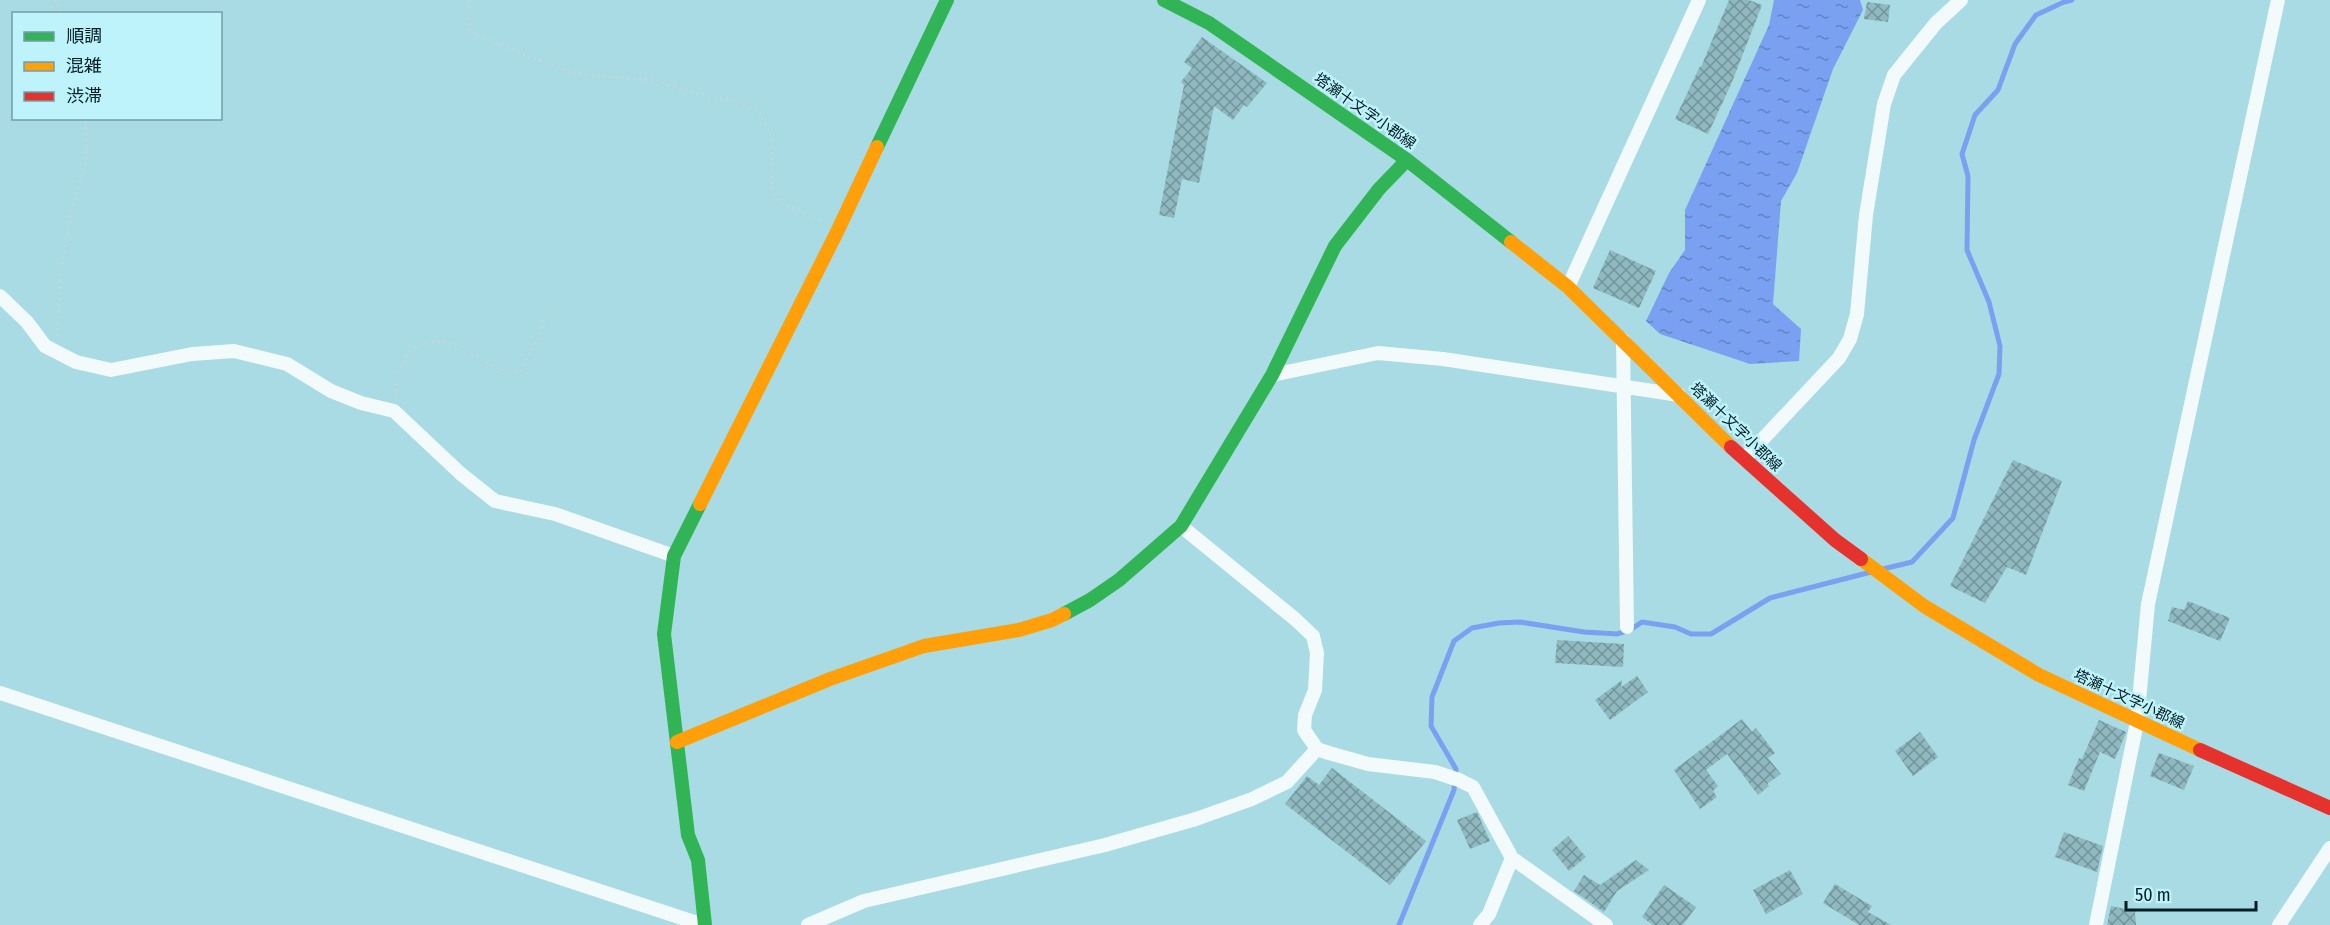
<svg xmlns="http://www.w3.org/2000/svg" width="2330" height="925" font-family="'Fira Sans Condensed','Noto Sans JP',sans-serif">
<defs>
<pattern id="water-ripples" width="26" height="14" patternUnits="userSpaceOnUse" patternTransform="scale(1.5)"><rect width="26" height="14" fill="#7aa0f1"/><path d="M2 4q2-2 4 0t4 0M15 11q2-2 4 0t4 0" fill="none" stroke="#6282c3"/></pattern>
<pattern id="building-cross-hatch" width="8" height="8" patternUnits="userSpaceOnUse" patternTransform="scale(1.5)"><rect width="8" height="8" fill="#8fb8bf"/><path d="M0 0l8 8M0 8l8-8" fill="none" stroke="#72959b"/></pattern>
</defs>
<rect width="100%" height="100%" fill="#a8dbe4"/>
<!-- water -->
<path fill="url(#water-ripples)" d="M1774,0h86l3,10 -30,59 -36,104 -16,28 -8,103 28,25 -2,32 -49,3 -90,-30 -14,-13 23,-48 16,-23v-40l84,-185z"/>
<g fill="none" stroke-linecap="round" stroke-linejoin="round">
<!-- stream -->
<path stroke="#7aa0f1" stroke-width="5" d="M1883,569l29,-7 41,-44 21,-78 25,-66 1,-28 -11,-44 -22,-52 1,-74 -6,-22 13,-39 23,-25 17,-46 21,-29 28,-13 8,-2
M1399,925l55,-135 2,-21 -25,-43 1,-29 22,-56 18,-13 27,-5 21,-1 64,10 33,2 13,-4 12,-8 33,5 16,7h20l59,-36 101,-26"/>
</g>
<!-- building -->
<path fill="url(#building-cross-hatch)" d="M1729,0h20l13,5 -30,77 -24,52 -33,-15 25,-53 1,1z
M1867,2l23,3 -2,17 -24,-3z
M1202,37l65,46 -20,24 -3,-2 -11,15 -19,-14 -15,77 -17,-4 -8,39 -15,-3 25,-130 -3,-3 11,-14 -8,-6z
M1610,250l46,21 -17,37 -46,-20z
M2013,460l49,21 -36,94 -19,-8 -22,36 -35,-17z
M2188,601l42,17 -10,23 -52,-20 4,-14 12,3z
M1557,640l67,4 -1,23 -68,-4z
M1637,676l11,16 -38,28 -15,-20 27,-20 -1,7z
M1742,719l10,13 4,-4 19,25 -7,5 13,16 -14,10 2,2 -11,9 -31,-41 -21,16 12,16 -5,5 4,6 -17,12 -26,-39z
M2099,720l27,12 -1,3 -10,24 -15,-7 -16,39 -16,-6 11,-27 3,1z
M1920,732l18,25 -25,19 -18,-25z
M2159,753l35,13 -10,24 -34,-14z
M1332,768l94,73 -36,44 -105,-81 22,-28 12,9z
M1477,812l13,29 -20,8 -13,-29z
M2064,832l39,14 -6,26 -42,-15z
M1568,836l18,21 -17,14 -17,-21z
M1636,860l13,10 -32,21 -13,21 -30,-21 10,-16 16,10z
M1790,870l13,24 -37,20 -13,-24z
M1835,884l37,22 -4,6 23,13h-32l-36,-22z
M1664,885l32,22 -13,18h-30l-11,-8z
M2111,906l24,5 1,14h-29z"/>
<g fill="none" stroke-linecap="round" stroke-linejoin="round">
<!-- path -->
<path stroke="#c6d7da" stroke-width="3" stroke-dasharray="1.5 4.5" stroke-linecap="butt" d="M55,0l7,14
M470,0l-2,12 2,20 95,39 17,4 76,5 22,10 54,11 25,11 12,24 1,51 6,14 45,21
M57,336l3,-58 11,-65 15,-53v-42
M395,397c2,-18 7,-45 26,-52 42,-17 65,31 99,26l20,-36 9,-28"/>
<!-- street -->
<path stroke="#f2fafb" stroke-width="14" d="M1568,287l131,-287
M0,296l27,26 18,24 31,16 35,8 81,-16 42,-3 53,13 44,27 30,12 33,8 67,63 34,27 60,13 119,42
M1623,340l4,287
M1272,375l106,-22 65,6 236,36
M1744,459l95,-101 11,-19 7,-25 9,-99 18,-111 10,-29 42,-52 25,-23
M1181,526l114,93 18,17 4,17 -2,37 -10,25 -1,15 13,19 12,4 39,11 67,8 24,8 14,7 39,71 94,67
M0,693l703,232
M808,925l56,-24 241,-56 91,-26 56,-20 35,-17 30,-33
M1480,925l9,-11 23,-56
M2096,925l41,-203 11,-118 130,-604
M2279,925l51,-77"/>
<!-- fast -->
<path stroke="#30b455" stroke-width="14" d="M1164,0l45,23 198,137 104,82
M877,147l70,-147
M700,504l-26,52 -10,78 24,201 10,25 7,65
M1064,614l26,-14 29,-20 62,-54 91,-151 63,-129 44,-57 28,-29"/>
<!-- slow -->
<path stroke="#ff9f0a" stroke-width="14" d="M1511,242l57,45 163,160
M700,504l137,-272 40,-85
M1861,559l63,47 115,69 161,75
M677,742l153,-63 94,-33 95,-16 33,-10 12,-6"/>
<!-- jam -->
<path stroke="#e5322d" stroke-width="14" d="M1731,447l104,93 26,19
M2200,750l130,58"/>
</g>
<g text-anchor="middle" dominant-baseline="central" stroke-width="5" stroke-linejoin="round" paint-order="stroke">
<!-- street labels -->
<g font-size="15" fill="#001e23" stroke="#bff3fc">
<text transform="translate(1365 111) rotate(35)">塔瀬十文字小郡線</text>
<text transform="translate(1736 427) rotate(44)">塔瀬十文字小郡線</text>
<text transform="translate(2129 699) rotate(25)">塔瀬十文字小郡線</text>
</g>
</g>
<!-- legend -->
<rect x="12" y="12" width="210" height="108" fill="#bff3fc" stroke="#739ea5" stroke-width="1.5"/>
<rect x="24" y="32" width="30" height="9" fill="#30b455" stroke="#739ea5" stroke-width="1.5"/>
<text x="66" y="42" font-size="18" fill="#001e23">順調</text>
<rect x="24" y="62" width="30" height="9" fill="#ff9f0a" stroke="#739ea5" stroke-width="1.5"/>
<text x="66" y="72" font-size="18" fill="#001e23">混雑</text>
<rect x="24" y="92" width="30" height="9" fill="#e5322d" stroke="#739ea5" stroke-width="1.5"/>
<text x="66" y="102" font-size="18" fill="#001e23">渋滞</text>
<!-- scale -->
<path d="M2126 901v9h130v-9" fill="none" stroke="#001e23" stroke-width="3"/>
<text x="2135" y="901" font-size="18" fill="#001e23" stroke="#bff3fc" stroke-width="4.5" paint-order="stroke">50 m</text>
</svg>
